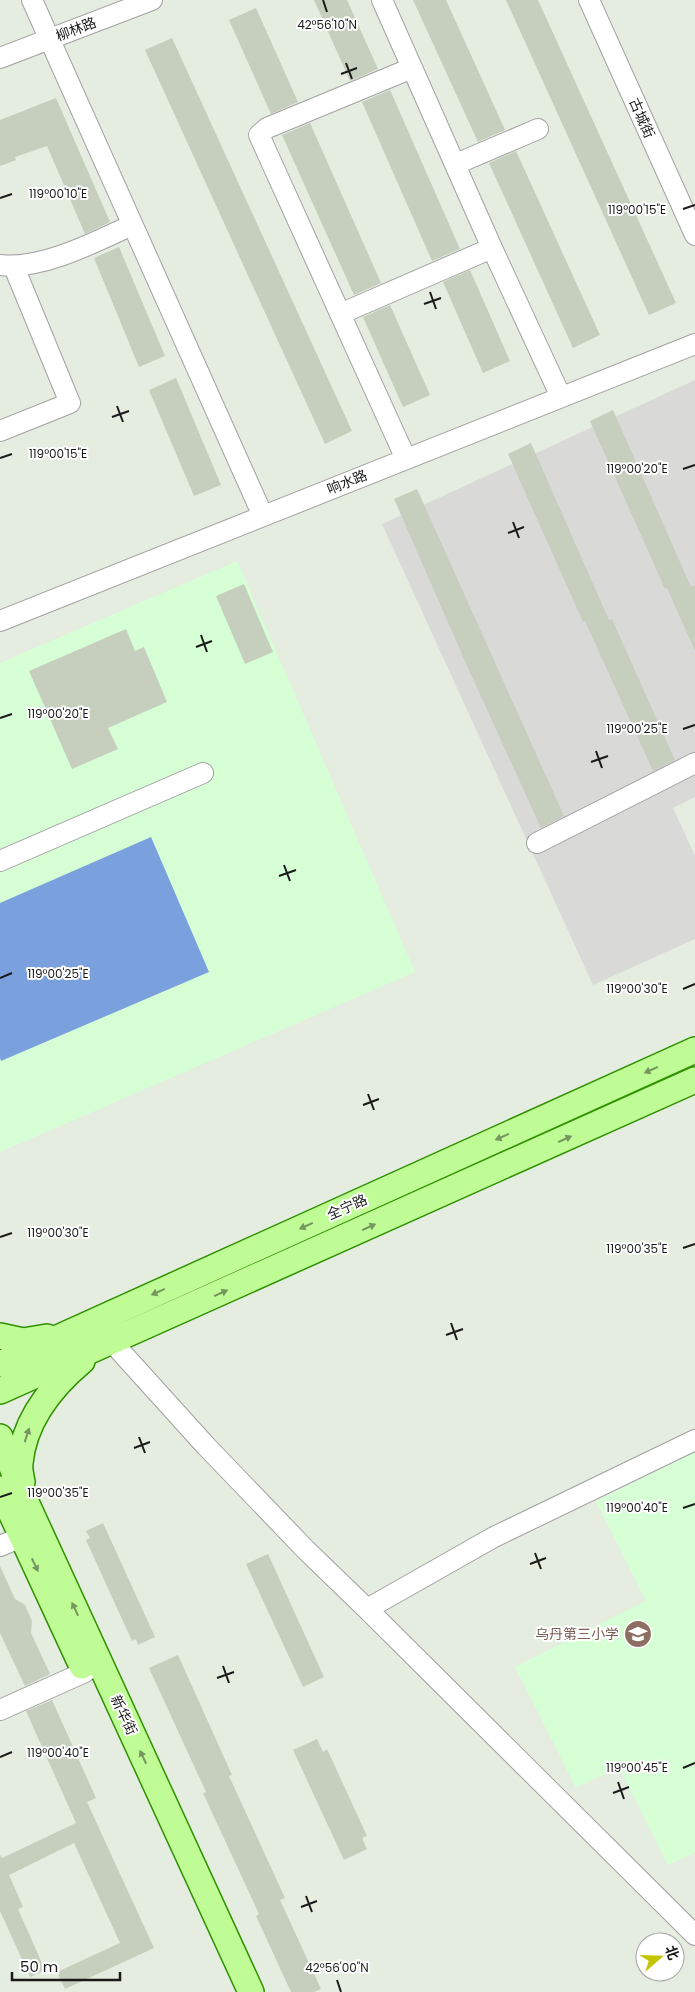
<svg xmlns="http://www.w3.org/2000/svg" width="695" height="1992" font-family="Poppins,'Noto Sans SC',sans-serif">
<rect width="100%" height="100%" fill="#e4eddf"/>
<!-- residential -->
<path fill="#d9d9d7" d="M695,380v417l-22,11 22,48v83l-102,46 -211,-461z"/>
<!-- education -->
<path fill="#d6ffd6" d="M237,561l178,411 -415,180v-489z
M695,1452v400l-27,13 -49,-98 -43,21 -61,-121 131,-66 -50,-100z"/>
<!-- pitch -->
<path fill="#7ba0de" d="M151,837l58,135 -208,89 -1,-3v-155z"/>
<!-- building -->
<path fill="#c6cfbd" d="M314,0h33l31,69 -28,12z
M413,0h33l59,130 -27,12z
M506,0h32l138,303 -27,12z
M256,8l42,94 -27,12 -42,-94z
M172,38l180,393 -27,13 -180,-394z
M390,90l70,159 -28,12 -70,-159z
M56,98l54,124 -25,12 -38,-88 -32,11 1,3 -16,6v-46z
M310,123l71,160 -27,12 -72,-160z
M516,151l84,184 -27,13 -84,-185z
M119,247l46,109 -26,11 -45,-109z
M470,270l40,91 -27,12 -40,-91z
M390,305l40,90 -27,12 -40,-90z
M176,378l45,107 -27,11 -45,-106z
M613,410l78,177 4,-2v66l-28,-63 -2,1 -75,-168z
M531,443l78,177 3,-1 63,141 -22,11 -68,-150 -2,1 -75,-168z
M417,489l147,327 -23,12 -73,-160 -74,-169z
M244,584l29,68 -28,12 -29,-68z
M126,629l9,22 9,-4 23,55 -59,26 10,21 -46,20 -43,-98z
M103,1523l52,114 -17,8 -2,-6 -4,2 -46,-101 4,-2 -4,-7z
M268,1554l56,123 -21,10 -57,-123z
M0,1566l15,33 10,6 7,16 -1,12 19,41 -25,12 -25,-53z
M178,1655l54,120 -3,1 56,122 -5,2 41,89 -7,3h-23l-35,-76 3,-2 -56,-121 3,-1 -57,-124z
M52,1700l44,98 -9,4 67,146 -89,41 -8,-17 63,-29 -46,-100 -65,32 14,32 -5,2 27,61 -15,7 -30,-66v-56l2,3 74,-35 -50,-112z
M317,1739l6,13 4,-3 40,87 -5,2 5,11 -23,11 -51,-110z"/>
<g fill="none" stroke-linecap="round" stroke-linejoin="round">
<!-- minor casing -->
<g stroke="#a1a1a1" stroke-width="22">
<path id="minor" d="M32,0l231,516
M382,0l110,248 69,149
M589,0l106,235
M0,58l152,-58
M456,164l82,-35
M0,265c42,5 95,-23 132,-40
M340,314l152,-66
M0,431l70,-28 -56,-136
M406,459l-147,-324 8,-7 145,-60
M0,621l695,-277
M537,843l158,-80
M0,861l203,-88
M112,1342l94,104 100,104 61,59 328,326
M0,1546l22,-9
M367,1609l127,-72 201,-97
M0,1710l85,-38"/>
</g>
<!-- major casing -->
<g stroke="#2f9100" stroke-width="28">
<path id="major" d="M0,1336l23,5 24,-4
M0,1364l695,-314
M0,1391l695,-311
M0,1437l25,63 226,492
M22,1482c-1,-6 -3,-13 -2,-19 4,-42 31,-76 62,-102
M0,1489l82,177"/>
</g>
<!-- minor -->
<use href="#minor" stroke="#fff" stroke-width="20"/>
<!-- major -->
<use href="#major" stroke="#c0fc95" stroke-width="25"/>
</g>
<!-- one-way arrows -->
<defs><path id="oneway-solid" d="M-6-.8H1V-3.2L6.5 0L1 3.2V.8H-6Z" transform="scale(1.25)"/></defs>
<g fill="#75965e">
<use href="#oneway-solid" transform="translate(651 1070) rotate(156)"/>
<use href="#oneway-solid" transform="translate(502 1137) rotate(156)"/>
<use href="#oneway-solid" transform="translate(565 1139) rotate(-24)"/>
<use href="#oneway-solid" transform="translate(306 1226) rotate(156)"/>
<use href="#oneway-solid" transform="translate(369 1227) rotate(-24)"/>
<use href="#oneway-solid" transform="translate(158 1292) rotate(156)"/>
<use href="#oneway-solid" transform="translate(221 1293) rotate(-24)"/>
<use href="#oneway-solid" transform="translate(27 1435) rotate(-72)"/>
<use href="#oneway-solid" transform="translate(35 1565) rotate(65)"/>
<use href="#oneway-solid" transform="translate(75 1609) rotate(-115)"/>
<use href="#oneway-solid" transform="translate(143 1757) rotate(-115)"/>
</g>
<!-- ticks -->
<path fill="none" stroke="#1a1a1a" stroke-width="2" d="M323,0l4,12M346,63l6,16M341,74l16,-6M0,198l12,-4M683,209l12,-4M430,292l6,17M424,304l17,-6M117,406l6,16M112,417l17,-6M0,458l12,-4M683,469l12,-4M513,522l6,16M508,533l16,-6M201,635l6,17M196,647l16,-6M0,718l12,-4M683,729l12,-4M596,751l6,17M591,762l17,-6M284,865l6,16M279,876l17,-6M0,978l12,-5M683,989l12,-5M368,1094l6,16M363,1105l16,-6M0,1237l12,-4M683,1248l12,-4M451,1323l6,17M446,1335l17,-6M139,1437l6,16M134,1448l16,-6M0,1497l12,-4M683,1508l12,-4M535,1553l6,16M530,1564l16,-6M223,1666l6,17M217,1678l17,-6M0,1757l12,-5M683,1768l12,-5M618,1782l6,17M613,1793l16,-6M306,1896l6,16M301,1907l16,-6M337,1980l4,12"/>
<!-- icons -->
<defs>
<g id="school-disc" transform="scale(1.4375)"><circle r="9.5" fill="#8d6e63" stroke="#fff"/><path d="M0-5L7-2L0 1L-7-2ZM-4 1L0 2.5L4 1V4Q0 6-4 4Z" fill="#fff"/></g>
</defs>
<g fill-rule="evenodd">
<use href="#school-disc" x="638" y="1634"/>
</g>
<g text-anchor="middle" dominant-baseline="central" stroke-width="4" stroke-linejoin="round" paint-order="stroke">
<!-- street labels -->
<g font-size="14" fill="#1a1a1a" stroke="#fff">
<text transform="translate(76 29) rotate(-21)">柳林路</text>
<text transform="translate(642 118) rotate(66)">古城街</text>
<text transform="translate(347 482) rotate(-22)">响水路</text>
<text transform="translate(347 1207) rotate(-24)">全宁路</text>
<text transform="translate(124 1715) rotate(65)">新华街</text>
</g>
<!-- education labels -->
<g font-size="14" fill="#785e54" stroke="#fff" text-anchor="end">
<text x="619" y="1634">乌丹第三小学</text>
</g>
</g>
<g font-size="12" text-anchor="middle" fill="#1a1a1a" stroke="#fff" stroke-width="4" stroke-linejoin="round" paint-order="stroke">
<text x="327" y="29">42°56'10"N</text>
<text x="58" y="198">119°00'10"E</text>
<text x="637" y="214">119°00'15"E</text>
<text x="58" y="458">119°00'15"E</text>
<text x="637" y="473">119°00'20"E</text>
<text x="58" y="718">119°00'20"E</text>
<text x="637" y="733">119°00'25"E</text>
<text x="58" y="978">119°00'25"E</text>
<text x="637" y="993">119°00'30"E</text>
<text x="58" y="1237">119°00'30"E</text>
<text x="637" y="1253">119°00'35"E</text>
<text x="58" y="1497">119°00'35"E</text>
<text x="637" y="1512">119°00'40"E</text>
<text x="58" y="1757">119°00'40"E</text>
<text x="637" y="1772">119°00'45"E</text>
<text x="337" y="1972">42°56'00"N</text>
</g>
<!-- north arrow -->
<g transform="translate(660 1957) rotate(70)"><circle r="24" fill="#ffffff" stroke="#a3a3a3"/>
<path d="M0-4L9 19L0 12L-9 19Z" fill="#c3c500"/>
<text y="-8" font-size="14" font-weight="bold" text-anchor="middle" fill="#1a1a1a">北</text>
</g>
<!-- scale -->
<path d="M12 1972v8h108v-8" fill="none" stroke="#1a1a1a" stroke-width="2.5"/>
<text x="20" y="1972" font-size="15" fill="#1a1a1a" stroke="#ffffff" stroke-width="4" paint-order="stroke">50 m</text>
</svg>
